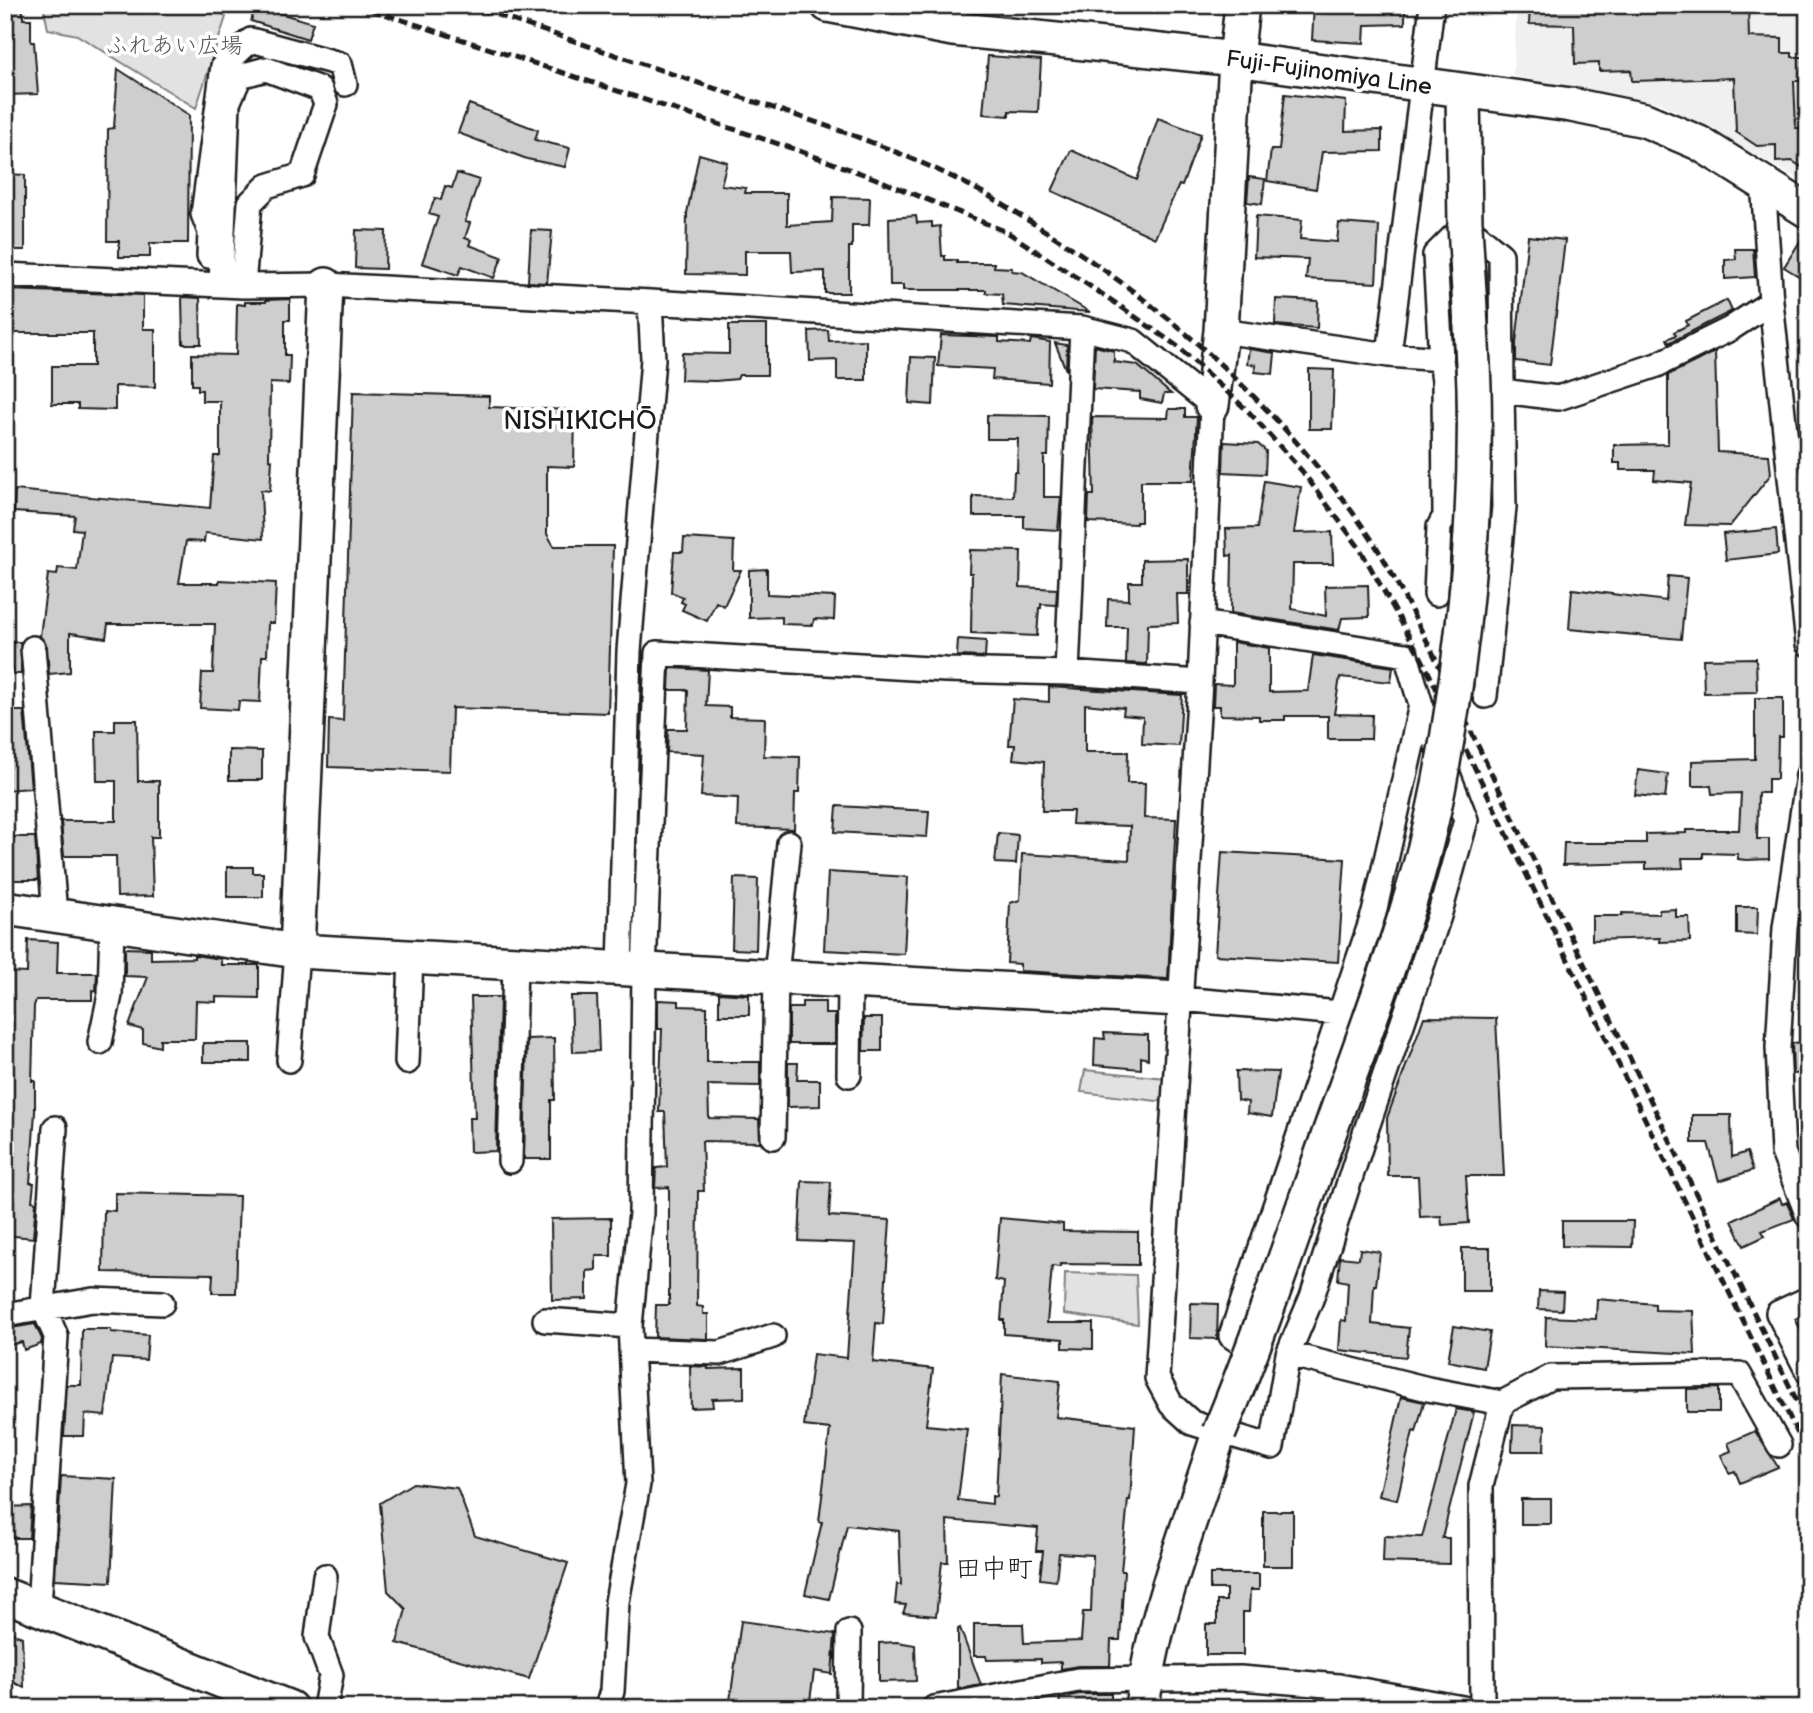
<svg xmlns="http://www.w3.org/2000/svg" width="1813" height="1713" font-family="'Balsamiq Sans','Klee One',sans-serif">
<rect width="100%" height="100%" fill="#fff"/>
<filter id="ink" filterUnits="userSpaceOnUse"><feTurbulence type="fractalNoise" baseFrequency=".0143" numOctaves="2"/><feDisplacementMap in="SourceGraphic" scale="14" xChannelSelector="R" yChannelSelector="G"/><feConvolveMatrix kernelMatrix="1 2 1 2 8 2 1 2 1" color-interpolation-filters="sRGB"/></filter>
<g filter="url(#ink)">
<!-- built -->
<path fill="#f0f0f0" d="M1517,5h291v179l-147,-81 -148,-27z"/>
<!-- green -->
<path fill="#e2e2e2" stroke="#7f7f7f" stroke-width="2" d="M43,5h166l17,12 -30,91 -119,-73 -29,-6z
M1085,1070l80,8 1,24 -85,-10z
M1065,1273l71,2 2,49 -74,-10z"/>
<!-- building -->
<path fill="#cecece" stroke="#1c1c1c" stroke-width="2" d="M5,5h18v14h8v23h3l4,52 -33,1z
M1314,5h91v19l-40,1 -1,18 -52,-3z
M1530,5h218l1,32 33,1v15h10v4h16v24h-14l2,47h12v43l-16,-10 -16,1v-17l-19,1 -21,-14 -2,-54 -102,3 -1,-11 -32,1v-8l-24,1 -1,-39 -45,-1z
M256,6l57,17 -5,16 -57,-18z
M988,56l53,4 -3,52 -29,-1v5l-26,-2z
M118,69l71,46 -1,128h-38v14h-31v-16h-12l1,-112 6,-1z
M1285,94l61,7 -1,30 37,-1v21l-60,1 -6,37 -49,-8 4,-31h8z
M469,104l69,26 -3,10 35,8 -5,19 -38,-8 -69,-26z
M1158,118l43,16 -19,52 -3,-1 -24,53 -103,-47 19,-41 66,30z
M699,154l28,8 -6,23 25,3 -1,5h42v32l45,-3 1,-25 37,1 -1,27h-17v22h-3v46h-24v-22l-33,1 -1,-21h-46v24l-59,-1 1,-61z
M457,173l22,7 -14,42 5,1 -5,15 6,2 -2,5 33,12 -8,21 -32,-12 -4,9 -36,-12 16,-46 -9,-3 6,-16 6,2 4,-14 7,2z
M5,174l20,1v75h-20z
M1249,177l16,2 -3,25 -15,-2z
M916,216l1,7 15,-1v5l8,-1 2,30h3v4h12v3h37v4l18,1v3l10,1 68,40 -87,-7 -1,-11 -16,-1v-3h-83v-5h-13l-1,-67z
M1256,216l46,4 -2,19 37,3 2,-19 40,3 -3,57 -70,-4 2,-20 -54,-2z
M356,230l30,1 -1,38 -30,-1z
M531,230l21,1 -5,52 -19,-1z
M1807,230h1v52l-24,-15z
M1528,236l37,4 -15,125 -34,-4v-18z
M1735,249h18l2,28 -30,2v-19l11,-1z
M7,290l136,5v34h12v58l-40,-1v24l-37,-1v-5h-26v-38h41v-33h-86z
M182,297l18,1 1,46h-18z
M290,299v21h-5v35h5l-1,29 -19,-1 -1,76 3,1 -2,31 -9,-1 2,49 -58,-6 -1,9 -18,-1 -7,42h40v-3l57,3 -2,40h-6l-1,33h-5l-2,46 -21,-1 -1,9 -38,-2 2,-35h11l2,-49h-107l-2,14 -36,-5v39l-21,2 -2,-28 -7,-10 8,-62 9,1 1,-7 19,2 5,-40 -9,-1 2,-13 -61,-4 1,-22 195,18 4,-52h6v-55h-18v-11h-4v-5h-6v-31l44,1 1,-51 8,1v-3h21v-2z
M1276,299l42,2 -1,27 -42,-3z
M1727,300l5,11 -63,32 -2,-4 9,-4 -2,-3 14,-7 -2,-4z
M729,325h38v50h-28l-2,4 -22,2 -34,-1 1,-27 47,1z
M828,330l1,11 37,-1v40h-29v-20l-27,1 -1,-30z
M941,335l58,2v5l31,2 1,-5 19,3 -1,41 -57,-4 1,-10 -55,-3z
M1055,343l12,2 -1,25z
M1095,346l19,5v11l23,3 34,29h-7l-2,9 -22,-4v-7l-47,-3z
M1249,349l26,4 -2,21 -18,-2 1,-7 -9,-1z
M1715,352l3,100 51,3 2,19 -41,52 -45,-1 6,-42 -37,-3 1,-10h-35v-7h-6v-18l54,-1v-69z
M911,357l24,1 -2,47 -24,-2z
M1309,369l25,1 -2,59h-23z
M353,392l136,4v11l86,3 -1,57 -27,-1v68l7,12h59l-5,167 -156,-5 -2,63 -122,-4 1,-47 14,1z
M1169,409h16v8h12l-4,64h-52v41h-5v2l-48,-2 1,-27h5l-2,-78 76,1z
M987,415l62,1 -1,40h-4v41h17l-3,33 -34,-2v-12h-51v-20l40,1 1,-25h3l1,-33h-31z
M1224,442l34,2 8,7 -1,23 -42,-2z
M1264,481l37,6 -7,46 38,-1 1,32h-40l-1,45 34,7 -1,-30 43,-1 1,32 -27,1 -3,12 -108,-17 1,-58 -5,1 -1,-27 31,-1z
M1776,529l2,25 -52,6 -3,-26z
M684,538l50,3 -1,29h8l-17,36 -8,-4 -9,19 -25,-11 3,-6 -4,-2 2,-5 -12,-5 3,-40h9z
M970,550l51,1 -1,36 37,2 -1,16 -15,-1v4h-2l-2,28 -66,-3 1,-60h-3z
M1188,559v35h-11l1,29 -30,1 -1,40 -21,-1 1,-36h-20l1,-28 21,1v-18h13v-22z
M767,569v25l68,3 -1,23 -20,-1 -1,6 -31,-1v-7l-33,1v-48z
M1668,576l19,2 -6,61 -112,-10 3,-40 94,12z
M958,639l28,2 -1,16 -28,-1z
M5,642h16v32h-8v-5h-8z
M1233,642l36,6v44l39,-1 5,-36 80,12 -2,15 -51,-5 -6,37 38,1 -1,24h-43v-23h-43v4h-26v-4l-39,-1v-9h-7l1,-22 19,1z
M1756,658l1,34 -53,1 -1,-34z
M670,668l38,2 -2,36 24,1v10l35,1 -1,38 36,1 -1,36h-4l-1,36 -57,-2 1,-29 -37,-2 3,-42 -37,-2 1,-23h19l1,-39h-19z
M1049,687l133,8 -3,51 -37,-2 1,-27 -20,-2 1,-7 -39,-4v48h43l-1,31h18l-1,35 32,1 -8,160 -148,-8v-7l-13,-1 3,-60 10,-3 2,-46 107,6 1,-34 -58,-2 1,-13h-31l2,-49 -31,-3 2,-14h-6l4,-46 36,3z
M1755,698h28v39h-5l-1,42h-9v14h-10l-1,46h12v20l-23,1 -8,-1v-5l-35,-1v5h-21l1,10 -37,1v-6l-83,2 1,-22h82v-9l40,-1v-3h53l2,-37 -29,1 -1,-8h-19v-25l63,-2z
M5,711h19l7,77 -26,2z
M115,720h22l1,61h21v56h-8l2,59 -36,1 -1,-41h-52l-3,-35h55v-40h-19l-1,-50h19z
M229,750l33,1v29h-33z
M1638,770l30,4 -3,24 -30,-3z
M837,806l92,5 -2,26 -92,-5z
M998,833l20,2 -2,29 -21,-1z
M10,837h25l3,43h-27z
M1222,852l123,7 -7,103 -123,-7z
M227,867h26v6h10v24h-36z
M828,872l80,5 -4,77 -80,-4z
M734,878l24,1 -2,71 -24,-1z
M1737,907h21l-1,28 -20,-1z
M1676,909v8h13l1,24 -30,1v-4l-68,2v-24h30v-3l37,1v-4z
M28,940l30,2 -1,31h40l-1,18 -4,-1v10h-56l-2,6 -2,75h3v31l-5,71h4l-2,18 4,1 -3,36 -28,-3v-221l3,-42 19,1z
M125,948l26,1v10l43,-1v-3l27,4v6h38v33l-43,-1v5l-20,-1 -1,38h-35v8l-17,-4v-13l-14,-4 19,-49 -23,-1z
M719,993l30,2v20h-30z
M571,996h26l2,55 -26,1z
M471,997h29l-4,154 -26,1 -1,-34h6z
M658,1000l21,1v5l28,1v55h53v24l-52,-1 1,33 50,1 1,23 -58,-1 2,50h-6l-1,115 6,1v7h5v25l-53,-2 1,-32h13v-118l-14,1 1,-20 11,-1 -2,-55h-6l3,-83h-4z
M802,1002h23v12h10v30h-46v-36h13z
M1424,1017l72,1 8,158h-38l3,47 -27,2 -1,-9 -21,1 -2,-41h-30l-1,-58z
M864,1018h18v33h-19z
M1104,1033l44,2v24l-7,-2v12l-47,-4 1,-27 10,1z
M554,1038l1,62h-4v59h-27l3,-120z
M1808,1042v31l-15,1 -1,-31z
M203,1043h48v19h-48z
M788,1063h10l-1,17h23v26l-32,1z
M1236,1071l42,1 -6,45 -25,-4 1,-11 -11,-2z
M1692,1115h39l1,42 15,-5 6,18 -34,11 -11,-38h-16z
M802,1181l29,1 -2,34 61,4 -7,104 -7,-1 -3,39 60,7 -7,56 41,4 -9,71 34,4v-8l4,1 6,-123 58,7 -4,36 79,9 -5,74h-2l-7,71h3l-4,69h-9l-1,26h-32l-17,3v-7l-20,1v-4l-54,1 -1,-4h-12v-32h49l1,19 57,-2 2,-29h8l2,-57 -34,-2 -3,28 -16,-2 3,-28h-7l2,-23 -91,-8 1,42h-6l-6,54 -33,-3 3,-8 -11,-1 2,-20 4,1 -2,-54 -52,-6 -18,74 -24,-5 17,-72h-3l11,-93 -26,-3 9,-72 34,4 8,-115 -56,-2z
M115,1193l124,3 -3,97h-24l1,-19 -110,-2 1,-62 11,1z
M1780,1198l2,6 5,-2 7,17 -32,12 3,5 -21,10 -12,-25z
M611,1218v38h-15v14l-9,1v28l-35,1 -1,-81z
M1000,1218l63,6v7l75,1v33l-78,-1v3l-8,-1 -5,57h46v26l-30,-1v-9l-59,-5v-14h-3l3,-38 -9,-2z
M1562,1221h71l-1,26 -70,-1z
M1462,1248h28v43h-28z
M1360,1249l20,3 -4,33h-2l-2,39 37,4 -3,29 -67,-7 2,-30 5,1 2,-39 -10,-2 2,-23 19,2z
M1539,1291l24,1 -1,18 -24,-1z
M1597,1299l58,5v6l38,1 2,43 -150,-8 1,-29 50,2z
M1191,1303l27,1 -1,35 -27,-1z
M35,1324l7,15 -1,5 -17,6 -2,-8 -17,4v-17z
M1454,1326l36,6 -6,36 -36,-7z
M82,1329h29v3l37,3 -2,25 -34,-2 -7,58 -20,-2 -1,22h-20l3,-51h14z
M690,1366l18,1v2l36,-1v30l-32,1 1,8 -22,1z
M1719,1388v24h-32v-23z
M1401,1397l23,5 -8,30 -3,-1 -16,69 -18,-4z
M1456,1409l18,3 -32,126h7v26l-66,-2 1,-26 38,1z
M1513,1425l32,1 -1,25h-32z
M1755,1431l23,36 -38,16 -5,-12 -6,2 -8,-18 10,-4 -3,-8z
M61,1476l55,3 -5,103 -56,-3z
M413,1483l44,5 18,48 93,27 -39,116 -132,-36 9,-34 -18,-18 -8,-88z
M1521,1499h30v25h-30z
M31,1506l-2,32h-24v-31z
M1263,1511h30v55h-30z
M1210,1574h49v16h-9l-1,22h-6v43h-37v-31h11v-23h9v-12h-16z
M741,1621l94,13 -3,40 -18,-3 -5,37h-80z
M960,1628l21,57 -23,4v-60z
M5,1630l17,7 2,50 -19,-8z
M897,1642l18,3 1,36 -37,1v-39z
M1079,1694h32v14l-52,-1 1,-9z"/>
<g fill="none" stroke-linecap="round" stroke-linejoin="round">
<!-- street casing -->
<g stroke="#1c1c1c" stroke-width="28">
<path id="street" d="M953,29l2,-24
M1763,181l8,121 37,342
M209,256l1,-24 -7,-18 20,-148 28,-26 89,24 5,20
M5,275l238,11 83,-1 324,17 432,26 51,13 79,64 -12,277 -43,696 14,26 21,19 80,24 16,-93 24,-57 49,-152 78,-229 27,-96 -45,-115
M221,285l7,-182 12,-27 26,-7 54,20 6,15 -24,71 -35,11 -17,17 -7,83
M1221,331l168,24 52,4
M1389,355l43,-350
M1436,594l3,-67 6,-11 -1,-135 -3,-22 -6,-104 30,-30 36,30 1,136 56,7 99,-33 73,-36 41,-27
M1202,623l204,32 15,50 -47,208 -143,423 22,15
M33,648l22,266
M1067,673l15,-345
M1485,696l19,-189 -2,-116
M1808,775l-23,153 -7,120 5,104 25,64
M620,968l9,-317 24,-292 -3,-57
M1180,999l160,14
M100,1042l10,-47 2,-72
M289,1060l8,-109
M407,1062l4,-105
M849,1075l1,-94
M773,1137l3,-160 13,-134
M510,1161l5,-198
M1808,1299l-30,14 30,59
M5,1315l88,-15 69,3
M545,1320l85,6
M631,1350l89,3 53,-17
M1288,1354l140,35 74,14 49,-26 188,-3 40,71
M39,1607l17,-271 -13,-29 12,-179
M1482,1703l-1,-217 21,-83
M848,1707l1,-75
M325,1708l6,-33 -14,-38 8,-61
M607,1708l5,-17 5,-89 21,-118 -8,-158 11,-113 3,-243 13,-317 289,17 121,3 133,9
M934,1708l144,-28 162,-2 99,8 124,22
M1337,1708l2,-22"/>
</g>
<!-- secondary casing -->
<g stroke="#1c1c1c" stroke-width="38">
<path id="secondary" d="M828,5l125,24 283,30 335,46 74,15 54,23 109,68
M1463,92l2,133
M1212,405l9,-74 15,-272 6,-54
M5,908l292,43 883,48
M297,951l29,-666
M5,1595l285,113
M1142,1708c11,-93 49,-187 77,-275"/>
</g>
<!-- street -->
<use href="#street" stroke="#fff" stroke-width="23"/>
<!-- secondary -->
<use href="#secondary" stroke="#fff" stroke-width="33"/>
<!-- rail -->
<path stroke="#1c1c1c" stroke-width="5" stroke-dasharray="10 5" stroke-linecap="butt" d="M357,5l437,144 80,29 133,54 107,70 63,44 71,65 54,60 57,76 63,112 386,796
M468,5c90,31 181,61 272,92 79,26 160,52 234,91 20,10 38,23 57,34 133,81 251,186 339,315 22,33 39,71 58,106l380,781"/>
<!-- secondary-bridge casing -->
<g stroke="#1c1c1c" stroke-width="38" stroke-linecap="butt">
<path id="secondary-bridge" d="M1219,1433c45,-108 81,-219 121,-330 38,-107 81,-216 101,-329 23,-126 36,-258 33,-386 -2,-55 -6,-109 -9,-163"/>
</g>
<!-- secondary-bridge -->
<use href="#secondary-bridge" stroke="#fff" stroke-width="33"/>
</g>
</g>
<g text-anchor="middle" dominant-baseline="central" stroke-width="7" stroke-linejoin="round" paint-order="stroke">
<!-- park labels -->
<g font-size="23" fill="#575757" stroke="#fff">
<text x="174" y="46">ふれあい広場</text>
</g>
<!-- street labels -->
<g font-size="23" fill="#1c1c1c" stroke="#fff">
<text transform="translate(1329 73) rotate(8)">Fuji-Fujinomiya Line</text>
</g>
<!-- quarter labels -->
<g font-size="26" fill="#1c1c1c" stroke="#fff">
<text x="580" y="421">NISHIKICHŌ</text>
<text x="994" y="1569">田中町</text>
</g>
</g>
<!-- margin -->
<rect width="1813" height="1713" fill="none" stroke="#fff" stroke-width="28"/>
<rect x="14" y="14" width="1785" height="1685" fill="none" stroke="#1c1c1c" stroke-width="2.5" filter="url(#ink)"/>
</svg>
